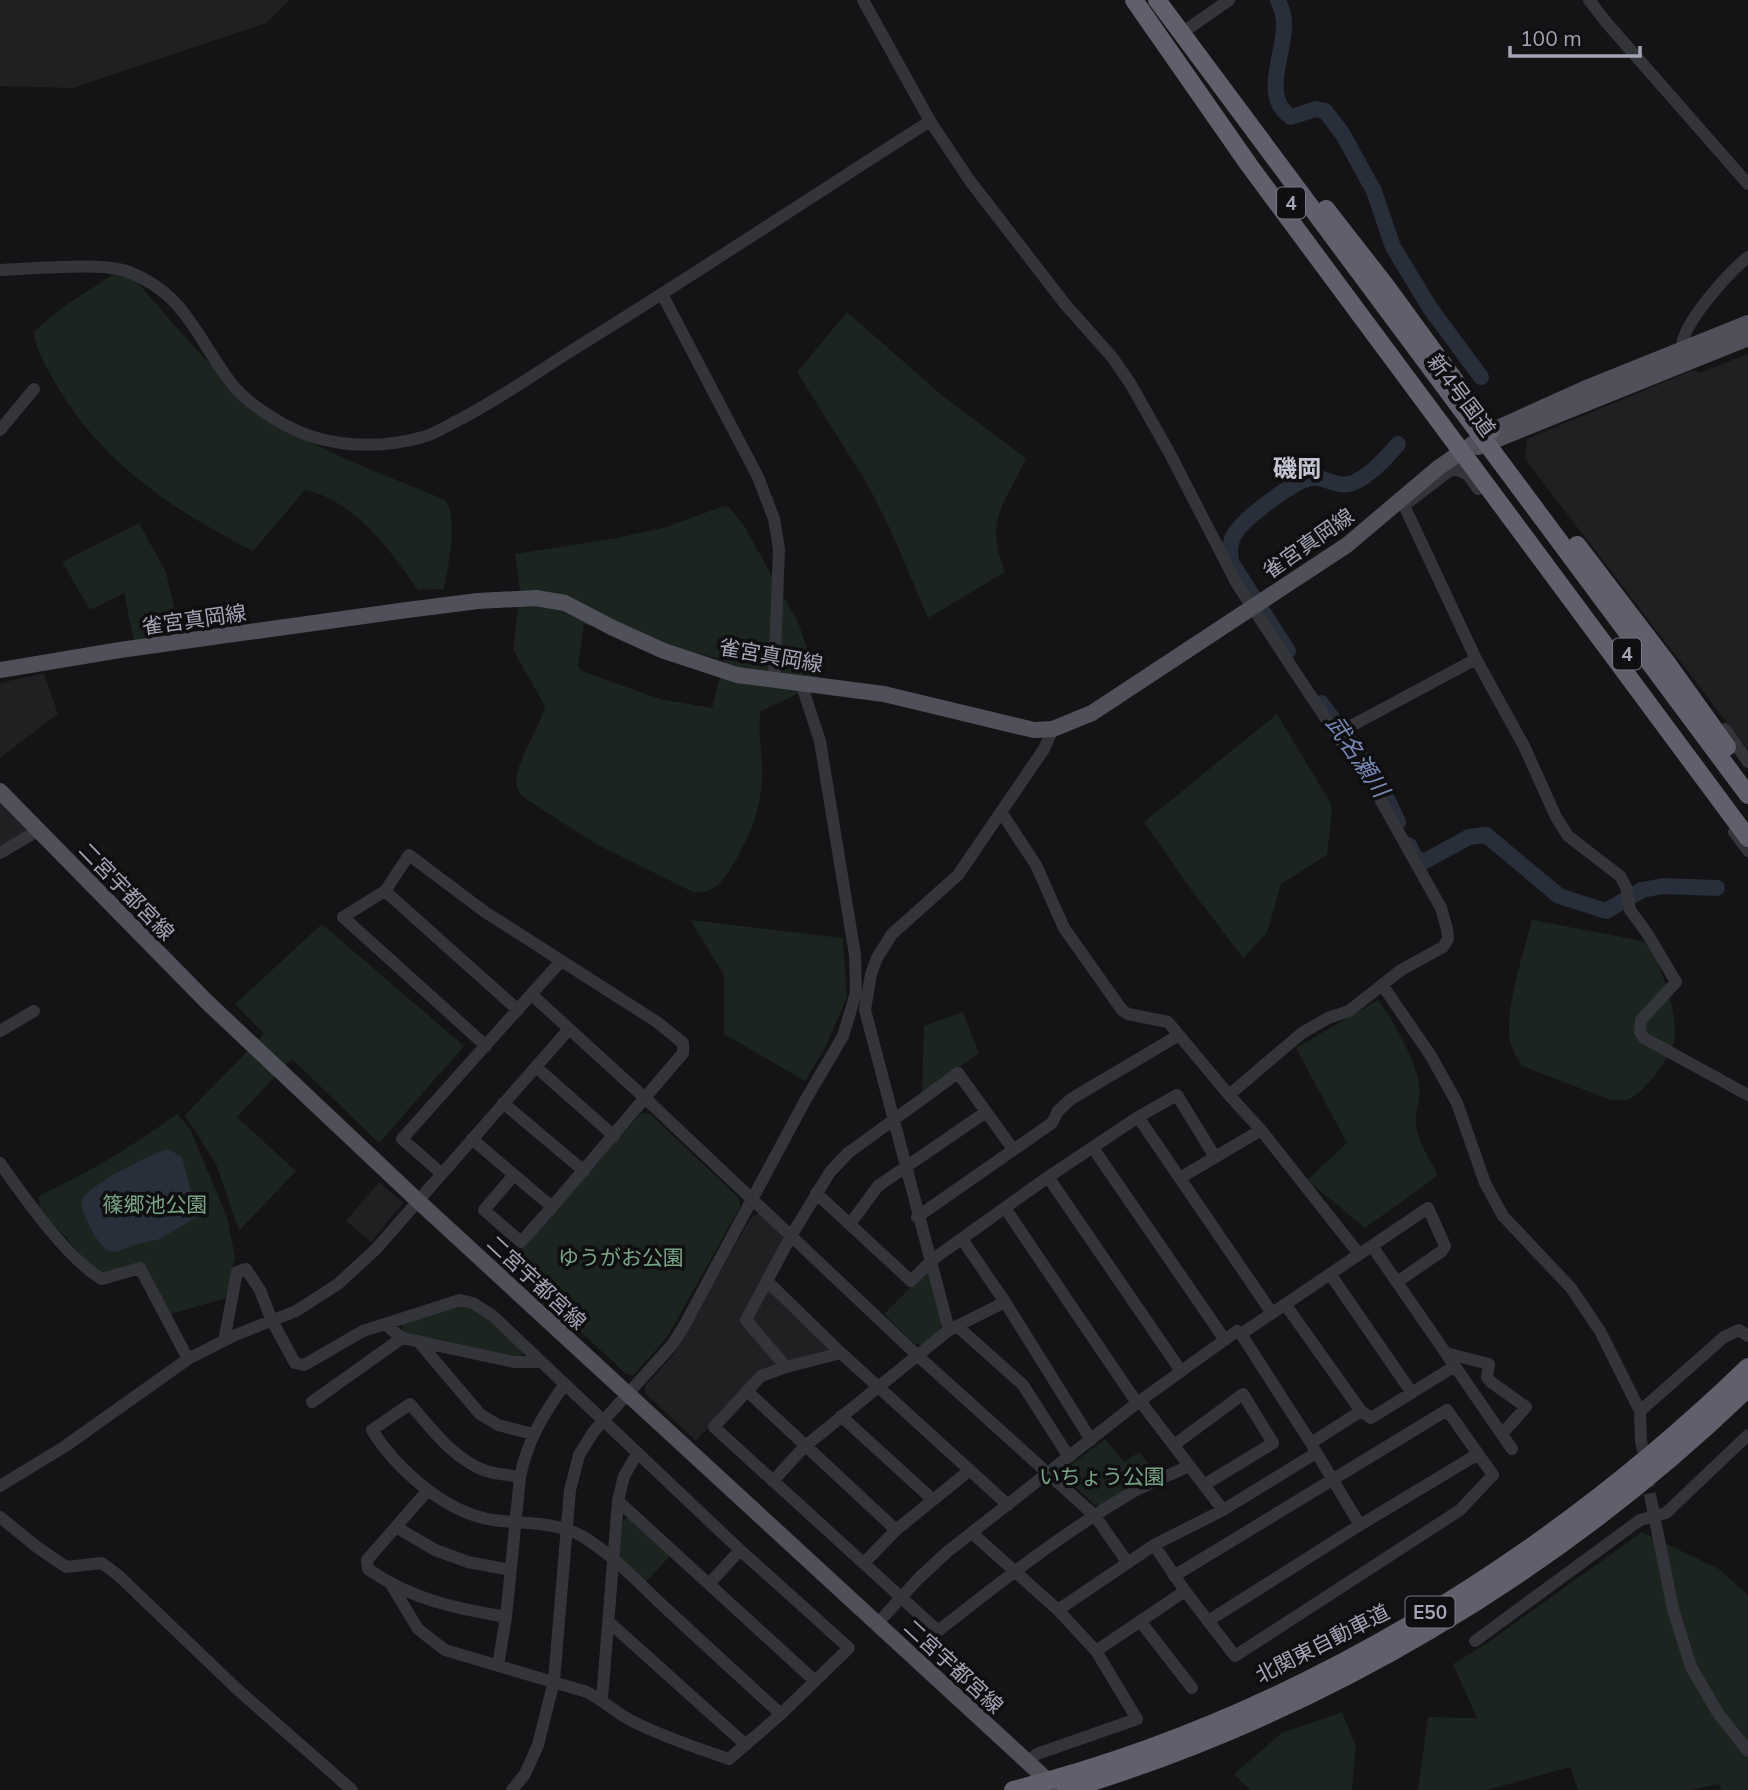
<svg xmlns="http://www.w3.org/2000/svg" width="1748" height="1790" font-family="Mulish,'Noto Sans JP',sans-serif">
<rect width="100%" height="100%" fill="#141315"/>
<!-- built -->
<path fill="#201f22" d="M0,0h290l-24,23 -193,65 -73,-2z
M1748,354v396l-223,-291 2,-20 166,-69 6,3z
M44,673l14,41 -58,44v-75z
M0,800l31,31 -31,18z
M379,1182l24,21 -32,39 -25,-21z
M760,1213l24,23 1,3 -24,42 69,65v5l-71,21 -63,69 -51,-48v-7l29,-32 77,-137z"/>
<!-- green -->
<path fill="#1b241e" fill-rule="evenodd" d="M120,270l10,4c45,50 86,105 142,144 52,37 115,57 173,82 14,16 3,68 -1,89l-26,1c-28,-39 -62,-89 -113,-100l-52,61c-80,-41 -149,-86 -196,-165 -10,-18 -20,-33 -24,-54l30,-25z
M847,312l97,85 82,61c-4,10 -10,20 -15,30 -18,32 -19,50 -6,84l-77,46 -36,-85 -23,-46 -72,-115z
M728,506l15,18 55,98 20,58 -1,5 -56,26c-3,18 0,35 1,54 1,41 -10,69 -31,103 -9,15 -19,26 -38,24l-97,-48 -70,-45c-3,-3 -6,-5 -8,-9 -10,-18 23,-63 27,-84l-32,-56 7,-59 -5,-37 102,-16 49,-11 55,-20zM584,624l140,36 -12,48 -52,-9 -78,-28 -4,-5z
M139,523l27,49 14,63 -46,7 -10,-49 -34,17 -28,-48z
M1277,714l53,88 2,8 -5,45 -46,29 -14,49 -24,25 -51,-67 -48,-69z
M690,920l153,18 4,59 -21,49 -21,35 -81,-47v-59z
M1532,920l111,21c17,14 37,79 31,101 -4,16 -32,54 -47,58 -5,1 -11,0 -16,0l-89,-34c-5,-8 -10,-16 -12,-25 -6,-31 14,-90 22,-121z
M322,924l142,122 -85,97 -87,-84 -55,58 59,54 -57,60 -23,-67 -31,-49 79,-81 -29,-30z
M1378,1000c14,17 38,62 41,83 3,14 -4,25 -3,38 0,18 12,36 21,51l-1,5 -71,51 -58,-48 40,-37 -51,-95z
M963,1012l16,41 -57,40 2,-67z
M641,1113l9,1 89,84 1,9 -72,129 -34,39 -8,-1 -118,-110z
M177,1114l13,15 37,88 8,40 -9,41 -55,16 -30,-51 -39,12 -12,-8 -25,-31 -25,-25 -1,-15c49,-23 94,-50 138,-82z
M927,1271l16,50 -4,11 -17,13 -7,-1 -31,-30z
M469,1305l12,7 43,39 -3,7 -119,-25 1,-9 53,-18z
M1105,1439l19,23 15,-10 20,24 -58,30 -6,-1 -30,-27 -1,-8z
M629,1517l42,38 -27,29 -25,-27 3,-36z
M1642,1532l77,37 29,26v195h-27l-2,-6 -30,6h-111l-8,-23 -83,23h-69l10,-73 49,1 -24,-54 34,-21z
M1342,1712l14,35 -4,43h-102l-16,-16 48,-41z"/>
<!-- water -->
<path fill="#282e3a" d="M168,1149l14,8 8,31 10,18v9l-40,24 -22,5 -23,8 -9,-2 -12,-15 -11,-23 -2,-12c14,-19 64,-43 87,-51z"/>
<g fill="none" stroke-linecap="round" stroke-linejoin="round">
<!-- river -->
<path stroke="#282e3a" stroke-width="16" d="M1278,0c4,9 7,17 6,27 0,27 -23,71 7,90l25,-8 9,2 17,22 32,58 19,56 37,61 51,69
M1288,651l-57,-89c-1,-9 -2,-18 3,-27 9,-16 59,-54 77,-57 15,-2 27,11 42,5 18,-8 33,-25 45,-39
M1321,703l57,76 20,43
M1409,845l7,14 9,2 44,-24 17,-2 73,61 47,15 36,-21 21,-4 54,2"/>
<!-- minor-tunnel -->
<path stroke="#313035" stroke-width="12" stroke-dasharray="12 6" stroke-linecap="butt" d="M1641,1440l10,60"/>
<!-- minor -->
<path stroke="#34343b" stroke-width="12" d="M863,0l67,121 40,60 95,123 47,53 18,26 39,69 68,132 99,150 34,47 71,127 6,21 1,10 -5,8 -42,23 -52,41 -21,7 -26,15 -73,62
M1589,0l17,22 142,162
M1189,28l40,-28
M0,270c29,-1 101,-8 126,1 56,20 69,62 100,105 12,18 30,32 49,43 44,28 98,32 148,18 12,-3 23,-11 34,-16 41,-21 79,-48 117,-72 120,-74 237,-152 356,-228
M662,294l96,183 16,42 5,30 -5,131
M1682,348c-2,-22 48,-77 66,-91
M0,430l34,-41
M1401,499l75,160 48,87 32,71 12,19 52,40 6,11 4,23 17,23 29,49 -35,38 -1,12 4,6 104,57
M1410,501l38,-29 8,-3 12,6 10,14
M1725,729l23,33
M1336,734l140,-75
M1001,812l35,53 28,63 58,82 6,4 40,8 61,73 32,35 98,124
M1734,832l14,19
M0,853l39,-23
M385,891l133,119
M1383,986l48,70 26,47 28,80 18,33 68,72 29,43 40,80 1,29
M532,995l114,104 271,256 178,161 33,47
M0,1031l34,-20
M536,1067l78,69
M503,1103l81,68
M1138,1117l39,-22 38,62
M472,1139l80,68 131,-154v-10l-26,-21 -172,-110 -76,-57 -24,36 -42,26 143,129
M1093,1148l132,192
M0,1163c24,34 67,96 102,116l38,-11 48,91
M441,1173l-39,-34 159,-178
M514,1175l-30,35 37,32 31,-35
M1048,1177l133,194
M1180,1178l81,-48
M816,1193l95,88 21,-21 116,-83 90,-60 134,196
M1005,1208l132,195
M917,1217l135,-94 6,-12 13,-12 108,-64
M850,1224l28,-38 108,-74
M962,1239l43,63 86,138
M1372,1246l140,203
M1330,1274l82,119
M767,1281l74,72 167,152
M1285,1304l76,107
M385,1324l17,14 112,24h27
M957,1326l66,59 46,72
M949,1330l-84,-320 6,-36 6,-16 15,-24 66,-59 86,-126 9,-20
M1241,1334l187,-126 17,38 -3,5 -45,31
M224,1341l13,-69 9,-3 14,21 12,31 23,42 9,2 59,-34 97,-31 13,3 20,13 247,234 109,98 -68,66 -52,45c-33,-11 -65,-22 -97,-38 -16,-8 -29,-21 -45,-29l-142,-42 -27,-21 -26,-43
M418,1341l62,73 18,11 35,9
M841,1353l-55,14 -25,9 -47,51 224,204c62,-49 125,-98 193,-138 18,-10 39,-18 58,-27
M1446,1353l43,11 -2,13 4,5 35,25 -24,27
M786,1367l-40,-47 45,-84 39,-64 18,-19 110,-80 55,76
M747,1391l149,139
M1140,1401l83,109
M312,1402l90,-64
M1640,1411l84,-74 15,-7 9,6
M841,1416l91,83
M1174,1445l69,-51 30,49 -69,42
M1313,1447l47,78
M520,1477c-11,-2 -24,-3 -34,-6 -32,-11 -54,-42 -76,-67l-38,26c24,39 74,83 121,90 29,4 62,1 89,16 28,17 53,43 77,66 40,37 81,75 122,112
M773,1481l31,-34 145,-117 56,-28
M0,1486l64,-39 124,-88 45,-23 63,-25 42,-27 38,-35 193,-220
M428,1490l-61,70 1,9c44,31 87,39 138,48
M1651,1500l22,109 18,58 27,46 30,38
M618,1501l197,180
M0,1517l37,30 29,20 36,-4 17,13 118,113 115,101
M396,1527l39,23 33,12 43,8
M972,1533l86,77 38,41 41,68 -100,35 -10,9
M1154,1545l31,46 50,65 225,-146 33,-35 -46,-65 -273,166
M864,1563l32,-33 74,-60
M709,1584l31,-34
M1058,1610l96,-65 69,-35 93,-57
M1140,1621l52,67
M1208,1621l152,-96 118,-71
M609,1622l137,123
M877,1624l41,-45 29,-27 190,-149 100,-72 4,3 70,109 50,-32 10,7 84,-52
M1475,1641l165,-121 26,-7 82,-78
M1096,1651l89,-60
M498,1666l8,-49 14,-140c7,-36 24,-64 45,-93
M602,1699l16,-198 6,-25 13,-22
M512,1790l13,-16 13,-29 16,-64 16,-191 9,-35 15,-24 78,-86 12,-19 122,-227 37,-63 13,-43 -1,-38 -35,-214 -19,-58"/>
<!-- major -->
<path stroke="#50505a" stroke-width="16" d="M1478,447l270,-109
M0,670l120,-20 287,-40 71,-9 58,-3 29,5 48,25 51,23 73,24 147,19 150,36 19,-1 39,-16 255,-168 91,-77 53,-37 93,-42 164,-66
M0,791l207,211 210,198 641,590"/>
<!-- highway -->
<path stroke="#60606c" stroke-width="18" d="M1134,0l115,165 499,673
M1157,0l591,795
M1326,209l60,77 105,144
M1577,545l90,118 60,84
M1013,1790c276,-70 531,-226 735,-423
M1066,1790c254,-76 492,-218 682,-402"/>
</g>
<g text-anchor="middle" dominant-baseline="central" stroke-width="7" stroke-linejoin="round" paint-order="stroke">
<!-- shield labels -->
<g fill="#0f0e10" stroke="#777885" stroke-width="2">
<rect x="1277" y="187.5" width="28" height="31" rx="5"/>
<rect x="1613" y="638.5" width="28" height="31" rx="5"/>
<rect x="1405.5" y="1596.5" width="49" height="31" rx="5"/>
</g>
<g font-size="19" font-weight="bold" fill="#a4a5b7">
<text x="1291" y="203">4</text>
<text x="1627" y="654">4</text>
<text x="1430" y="1612">E50</text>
</g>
<!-- street labels -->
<g font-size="21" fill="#a4a5b7" stroke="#0f0e10">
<text transform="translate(1462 395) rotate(53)">新4号国道</text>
<text transform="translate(1308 543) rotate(-35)">雀宮真岡線</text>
<text transform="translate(194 619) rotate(-8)">雀宮真岡線</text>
<text transform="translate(771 655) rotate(10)">雀宮真岡線</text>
<text transform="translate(127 891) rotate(46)">二宮宇都宮線</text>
<text transform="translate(537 1282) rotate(43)">二宮宇都宮線</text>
<text transform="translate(1322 1643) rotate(-27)">北関東自動車道</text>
<text transform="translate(954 1666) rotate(43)">二宮宇都宮線</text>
</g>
<!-- park labels -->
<g font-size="21" fill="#79a485" stroke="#0f0e10">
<text x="155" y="1204">篠郷池公園</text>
<text x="621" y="1257">ゆうがお公園</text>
<text x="1102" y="1476">いちょう公園</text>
</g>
<!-- water labels -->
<g font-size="23" font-style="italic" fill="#778ab5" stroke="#0f0e10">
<text transform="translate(1358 756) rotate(56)">武名瀬川</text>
</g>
<!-- quarter labels -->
<g font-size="24" font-weight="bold" fill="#c5c6d3" stroke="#0f0e10">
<text x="1297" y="468">磯岡</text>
</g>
</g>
<!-- scale -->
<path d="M1510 46v10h130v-10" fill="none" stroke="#a4a5b7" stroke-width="3.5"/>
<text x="1520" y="46" font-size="21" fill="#a4a5b7" stroke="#0f0e10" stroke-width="5" paint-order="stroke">100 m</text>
</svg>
